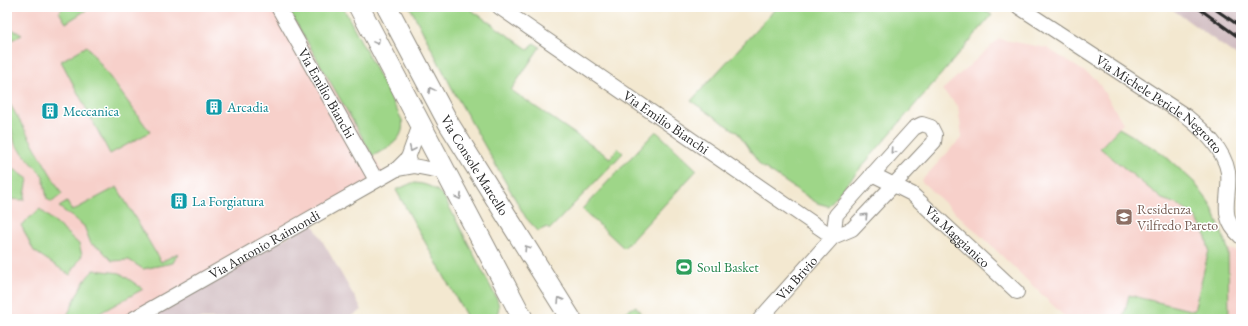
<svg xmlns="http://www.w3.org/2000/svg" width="1248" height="326" font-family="'EB Garamond',serif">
<rect width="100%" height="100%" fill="#fff"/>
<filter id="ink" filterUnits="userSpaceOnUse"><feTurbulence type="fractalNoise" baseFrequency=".025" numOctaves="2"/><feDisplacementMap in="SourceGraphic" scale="8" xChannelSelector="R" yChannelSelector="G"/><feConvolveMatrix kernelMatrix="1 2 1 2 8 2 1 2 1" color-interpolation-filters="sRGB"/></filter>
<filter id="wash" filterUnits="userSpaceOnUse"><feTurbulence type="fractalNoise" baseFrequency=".012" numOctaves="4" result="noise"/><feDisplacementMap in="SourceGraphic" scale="16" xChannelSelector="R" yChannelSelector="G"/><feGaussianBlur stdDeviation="0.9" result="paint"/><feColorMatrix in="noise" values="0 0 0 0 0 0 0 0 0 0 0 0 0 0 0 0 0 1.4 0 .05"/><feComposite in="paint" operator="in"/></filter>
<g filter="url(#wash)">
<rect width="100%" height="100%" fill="#f3e8d0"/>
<!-- built -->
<path fill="#f7d0ca" d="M7,7h280l96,166 -256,146h-120z
M999,39l48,9 49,31 27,44 -4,5 43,25 32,29 17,23 17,44 13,3v67h-16l-96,-24 -6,24h-56l-70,-68 -76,-70 41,-44 -4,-31 -16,-16z"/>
<!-- industrial -->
<path fill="#d2bec2" d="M1169,7h72v52z
M312,223l50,87 -15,9h-206z"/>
<!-- green -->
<path fill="#9ed688" stroke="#64805a" d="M64,7h27l-25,16 -7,-11z
M287,7h56l59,113c4,20 -14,27 -29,36z
M410,7h57l62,43 5,-7 6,4 -29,43 99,68 8,-10 5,5 -74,77 -2,-3 -9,4 -12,-13 -72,-126z
M777,7h203l12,8 -164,191 -11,-3 -57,-38 -23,-33 -46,-31z
M7,26l15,9 -15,7z
M87,46l63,86 -40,22 -49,-93z
M7,99l55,95 -10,8 -5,-3 -4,-23 -28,-32 -8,-36z
M1119,128l43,25 32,29 17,23 17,44 1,70h-106l6,-24 65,16 15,-61 -4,-17 -10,-16 -16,-12 -17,-6 -62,-51z
M656,131l41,39 -73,78 -42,-39z
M7,164l21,15 -4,21 -17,-1z
M412,183c13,0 23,4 32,14l53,102c8,23 -14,20 -29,20l-72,-129z
M117,187l44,75 17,-9 -5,10 -30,6 -14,-9 -17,1 -12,-13 -9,-4 -7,-18 -25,-19 8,-5 5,9z
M40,209l39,35 3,11 -12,20 -36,-24 -13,-26z
M94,270l26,3 23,16 -54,30h-24c10,-16 14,-36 29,-49z
M636,306l8,13h-30z"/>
</g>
<g filter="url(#ink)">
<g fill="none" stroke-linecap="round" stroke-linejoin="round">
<!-- minor casing -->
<g stroke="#8f8a7e" stroke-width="16">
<g id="minor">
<path id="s1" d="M278,7l98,173"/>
<path id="s2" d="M499,7l334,230"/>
<path id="s3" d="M1019,7l167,109c17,14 38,33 42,56 3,26 -11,44 13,65"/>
<path d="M397,169l11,-11 12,-33"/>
<path id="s4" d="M872,174l40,20 105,98"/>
<path id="s5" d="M133,319l264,-150 17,-3 31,6"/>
<path id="s6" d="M760,319l73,-82 19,-8 82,-87 1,-7 -4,-8 -9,-3 -8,4 -78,87 -3,22"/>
</g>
</g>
<!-- secondary casing -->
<g stroke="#8f8a7e" stroke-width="22">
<g id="secondary">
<path d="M359,7l164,312"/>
<path id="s7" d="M387,7l62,117 122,195"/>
</g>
</g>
<!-- minor -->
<use href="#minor" stroke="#fff" stroke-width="14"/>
<!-- secondary -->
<use href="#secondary" stroke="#fff" stroke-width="20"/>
<!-- rail -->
<path stroke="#2b2b2b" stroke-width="3" d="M1197,7l44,32
M1212,7l29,20"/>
</g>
<!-- one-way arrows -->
<defs><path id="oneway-chevron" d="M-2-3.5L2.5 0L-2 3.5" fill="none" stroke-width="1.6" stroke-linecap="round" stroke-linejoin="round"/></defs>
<g stroke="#a0a0a0">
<use href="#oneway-chevron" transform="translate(377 42) rotate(62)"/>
<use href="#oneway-chevron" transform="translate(431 90) rotate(-118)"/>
<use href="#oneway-chevron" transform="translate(412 149) rotate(115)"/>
<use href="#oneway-chevron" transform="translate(893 151) rotate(132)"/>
<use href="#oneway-chevron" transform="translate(459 197) rotate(62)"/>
<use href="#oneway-chevron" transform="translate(865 216) rotate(-46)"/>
<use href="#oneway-chevron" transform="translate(527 248) rotate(-123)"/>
<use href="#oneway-chevron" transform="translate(560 300) rotate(-121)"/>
</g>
</g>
<!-- icons -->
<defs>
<g id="building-square" transform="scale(0.9)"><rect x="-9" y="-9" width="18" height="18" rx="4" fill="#0f9aa8" stroke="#fff"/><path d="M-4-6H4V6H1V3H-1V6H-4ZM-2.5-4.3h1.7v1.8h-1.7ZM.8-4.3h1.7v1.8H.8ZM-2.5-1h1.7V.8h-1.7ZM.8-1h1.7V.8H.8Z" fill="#fff"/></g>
<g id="university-square" transform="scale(0.9)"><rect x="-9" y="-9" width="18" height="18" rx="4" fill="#8d6e63" stroke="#fff"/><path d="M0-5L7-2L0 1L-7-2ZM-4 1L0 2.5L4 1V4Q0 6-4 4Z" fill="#fff"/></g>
<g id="stadium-square" transform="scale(0.9)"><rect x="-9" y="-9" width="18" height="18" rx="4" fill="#2e9e5b" stroke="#fff"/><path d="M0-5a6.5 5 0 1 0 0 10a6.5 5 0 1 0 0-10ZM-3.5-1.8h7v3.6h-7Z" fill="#fff"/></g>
</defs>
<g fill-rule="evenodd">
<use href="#building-square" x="214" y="107"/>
<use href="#building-square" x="50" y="111"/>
<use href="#building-square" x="179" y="201"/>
<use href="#university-square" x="1124" y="217"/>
<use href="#stadium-square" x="684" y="267"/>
</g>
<g text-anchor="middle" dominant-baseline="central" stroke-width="3" stroke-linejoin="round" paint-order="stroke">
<!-- street labels -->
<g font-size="14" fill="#2b2b2b" stroke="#fff">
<text stroke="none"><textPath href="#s1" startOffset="99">Via Emilio Bianchi</textPath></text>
<text stroke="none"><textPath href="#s3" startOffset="171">Via Michele Pericle Negrotto</textPath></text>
<text stroke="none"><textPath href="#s2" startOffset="203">Via Emilio Bianchi</textPath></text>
<text stroke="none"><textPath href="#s7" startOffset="181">Via Console Marcello</textPath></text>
<text stroke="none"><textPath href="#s4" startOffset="107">Via Maggianico</textPath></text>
<text stroke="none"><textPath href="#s5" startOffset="151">Via Antonio Raimondi</textPath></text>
<text stroke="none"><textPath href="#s6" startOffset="55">Via Brivio</textPath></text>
</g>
<!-- culture labels -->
<g font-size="14" fill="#0d838f" stroke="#fff" text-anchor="start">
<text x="227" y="107">Arcadia</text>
<text x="63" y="111">Meccanica</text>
<text x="192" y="201">La Forgiatura</text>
</g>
<!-- education labels -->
<g font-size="14" fill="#785e54" stroke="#fff" text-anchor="start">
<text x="1137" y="209">Residenza<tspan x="1137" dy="16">Vilfredo Pareto</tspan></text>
</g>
<!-- leisure labels -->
<g font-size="14" fill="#27864d" stroke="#fff" text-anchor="start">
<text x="697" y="267">Soul Basket</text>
</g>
</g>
<!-- margin -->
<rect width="1248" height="326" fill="none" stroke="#fff" stroke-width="24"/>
</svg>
